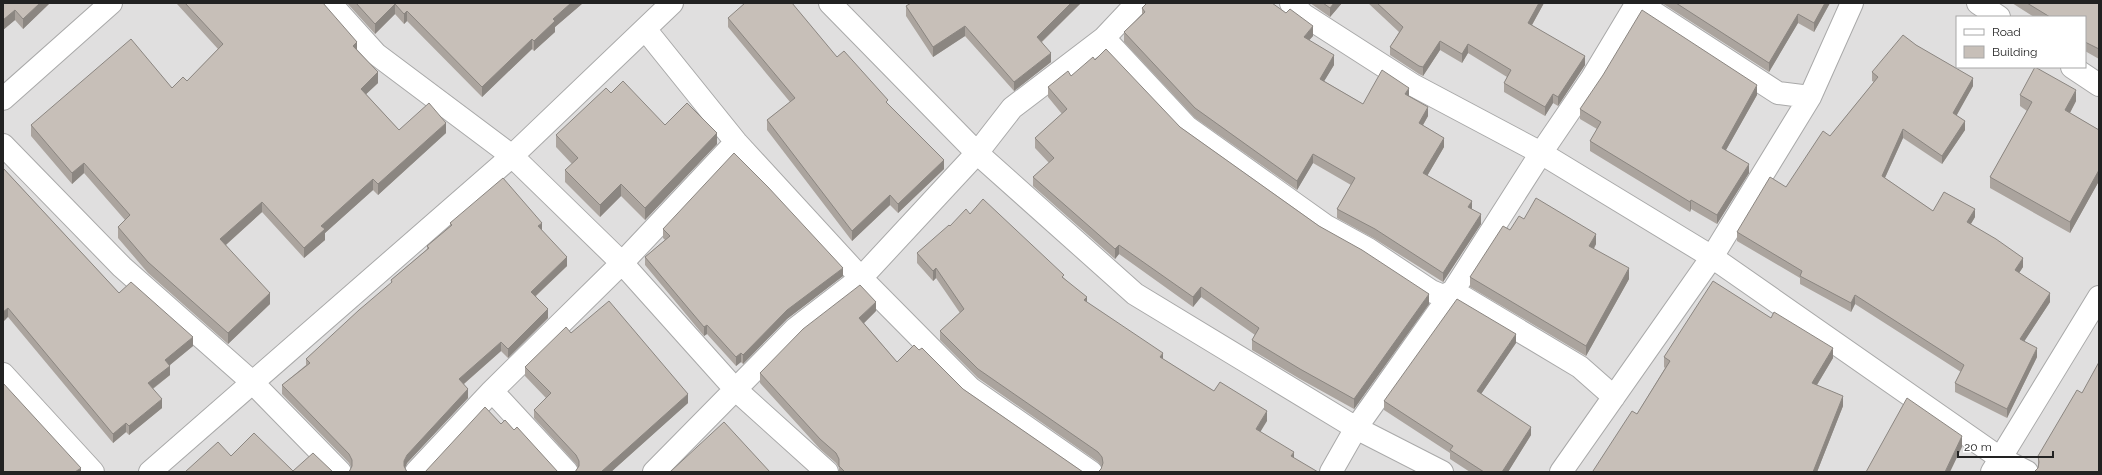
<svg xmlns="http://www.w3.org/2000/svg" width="2102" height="475" font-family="Raleway,sans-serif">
<rect width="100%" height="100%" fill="#f2efe9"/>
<!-- residential -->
<path fill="#e0dfdf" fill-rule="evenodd" d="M3,3h2096v469h-2096zM1957,17h128v50h-128z"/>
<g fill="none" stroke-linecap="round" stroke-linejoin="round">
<!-- minor casing -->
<g stroke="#a9a9a9" stroke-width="24">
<path id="minor" d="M330,3l46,51 136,102 110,107 113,126 92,83
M830,3l147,150 158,141 221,134 86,44
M1291,3l13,12 109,70 128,68 171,104 288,201 27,14
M1639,3l139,90 32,4
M1978,3l21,14
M645,29l91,113 125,136 109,110 121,84
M1104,38l83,89 139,99 42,23 63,42 12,5 10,-5 127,76 34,30
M2072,67l27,18
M3,99l108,-96
M3,145l119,122 129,114 89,91
M3,374l90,98
M492,391l75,81
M150,472l362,-316 160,-153
M416,472l76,-81 130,-128 114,-121
M654,472l141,-143 66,-51 116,-125 35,-45 92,-70 33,-35
M1331,472l25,-44 97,-137 88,-138 51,-75 45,-75
M1561,472l151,-215 98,-160 42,-94"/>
</g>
<!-- tertiary casing -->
<g stroke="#a9a9a9" stroke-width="24">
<path id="tertiary" d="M1992,472l107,-175"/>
</g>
<!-- minor -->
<use href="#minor" stroke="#fff" stroke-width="22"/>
<!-- tertiary -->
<use href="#tertiary" stroke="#fff" stroke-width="22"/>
</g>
<!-- wall -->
<path fill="#aba49e" d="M3,3h47l-27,26 -8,-9 -12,10z
M177,3h146l34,48 21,32 -12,11 33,36 47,3 -68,62 -5,-5 -48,43v7l-21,18 -42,-46 -36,33 44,59 -42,40 -80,-71 -30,-35v-11l7,-7 -41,-47 -12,11 -41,-48v-11l141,-37 15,-7 31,-32 -41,-45z
M347,3h236l-28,24v5l-21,19 -2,-2 -50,48 -75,-76 -3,3 -9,-10 -20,20z
M911,3h170l-39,39 9,20 -37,29 -49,-55 -32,21 -27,-41v-10z
M1310,3h32l-12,14z
M1368,3h176l-12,22 53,40 -27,41 -5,-3 -8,13 -41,-24v-9l3,-6 -39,-24 -6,10 -22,-13 -17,26 -4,-2 -29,-19v-8l9,-15z
M1662,3h168l-16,29 -16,-9 -29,49z
M2012,3h87v56l-14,-8v-34h-51z
M1142,8l171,28 -4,4 25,25 -10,16 39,23 46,-8 19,20 -5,9 21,22 -17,29 45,33 9,15 -38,58 -68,-43 -38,-21v-9l14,-24 -38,-22 -16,27 -102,-72 -71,-76v-10l18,-17z
M728,18l109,39 51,47 56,65 -46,44 -8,-8 -38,36 -85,-111v-10l23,-18 -62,-75z
M1916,45l57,41 -17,29 9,15 -23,34 -39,-26 -18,40 48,33 42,6 -4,7 52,43 -4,6 31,29 -26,39 13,16 -30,61 -52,-26v-9l6,-11 -106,-68 -4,8 -51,-28v-6l-63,-37v-9l49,-45 44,-51 44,-54 -2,-1v-9z
M1095,60l85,67 249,177 -75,105 -54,-30 -48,-29v-10l3,-5 -54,-38 -8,10 -74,-53 -4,5 -82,-73v-9l16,-14 -14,-15v-10l27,-24 -14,-17v-10l23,-11z
M611,93l54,32 52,19 -72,76 -24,-24 -21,21 -35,-35v-12l7,-6 -16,-17v-12z
M1757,95l-31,55 23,23 -32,51 -26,-15 -1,3 -100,-61v-10l7,-12 -17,-10v-10z
M2020,95l56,6 -6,12 29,17v51l-29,52 -80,-45v-11l37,-66 -7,-5z
M3,168l116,125 74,53 -23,19v10l-17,14 9,19 -33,27 -3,-3 -13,11 -105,-126z
M970,214l94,64 23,24 76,57 51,32 53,30 -166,48 1,-2 -4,-5 -120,-84 -38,-38v-9l20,-18 -24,-35 -3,3 -16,-18v-10l33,-27z
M1524,219l72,25 -2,5 35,30 -43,77 -116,-69v-10z
M450,223l92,8 25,35 -31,30 12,22 -40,40 -7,-7 -37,33 4,14 -61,65 -2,5 -54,-1 -2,-4 -67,-69v-9l24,-20v-6l85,-75v-4l36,-31v-3l23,-20z
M663,229l180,47 -56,43 -44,45 -2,-2 -5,4 -29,-32 -3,2 -59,-71v-8l20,-17 -2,-2z
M876,311l-12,12 33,39 22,-12 44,39 120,83h-244v-4l-3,-5 -16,-14 -60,-66v-10z
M571,333l117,70 -77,69h-36l3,-4 -2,-4 -42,-46v-8l12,-12 -21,-22v-9z
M1516,343l-35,51 50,41 -23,37h-38l-20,-13v-6l-66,-43v-9z
M1664,357l169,1 -16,27 26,21 -26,66h-224v-1l44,-57 28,-46 -1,-1z
M2082,393l17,79 -61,-4v-12z"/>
<!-- shaded-wall -->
<path fill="#8b8681" d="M40,3h10l-27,26v-10z
M571,3h12l-28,24v5l-21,19v-10l19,-22z
M1071,3h10l-44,43v-9z
M1334,3h8l-12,14v-9z
M1539,3h5l-16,29v-9z
M1825,3h5l-16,29v-9z
M395,4v10l-20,20v-10z
M15,10v10l-12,10v-10z
M407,11v10l-3,3v-10z
M1798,14v9l-29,49v-9z
M965,26v10l-32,21v-10z
M1313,26v10l-9,10v-9z
M532,39v10l-50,48v-10z
M1440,41v9l-17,26v-9z
M357,42v10l-4,-6z
M1468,44v9l-6,10v-9z
M1051,53v9l-37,29v-9z
M1334,55v10l-14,23v-9z
M1585,56v9l-27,41v-9z
M378,72v11l-17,16v-10z
M1973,78v8l-20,36v-9z
M1757,85v10l-35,62v-9z
M1409,88v9l-4,-3z
M2076,90v11l-11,21v-12z
M1553,94v9l-8,13v-9z
M1428,107v9l-9,16v-9z
M1965,121v9l-23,34v-8z
M446,123v10l-68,62v-11z
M1903,129v9l-21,46v-8z
M717,133v11l-72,76v-12z
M1444,138v9l-21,36v-10z
M1313,154v9l-16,27v-9z
M944,160v9l-46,44v-9z
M84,163v10l-12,11v-11z
M1749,164v9l-32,51v-9z
M2099,170v11l-29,52v-11z
M373,179v11l-48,43v7l-21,18v-10l17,-22z
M621,184v12l-21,21v-12z
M890,195v10l-38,36v-10z
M1691,200v9l-1,3v-10z
M1472,201v9l-4,-3z
M262,202v10l-42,38v-11z
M1975,209v8l-8,13v-8z
M1481,214v10l-38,58v-9z
M542,223v9l-4,-6z
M1596,234v10l-7,12v-10z
M1119,245v9l-4,5v-10z
M567,257v9l-36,34v-8z
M2023,258v9l-8,12v-9z
M843,268v8l-56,43 -44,45v-9l44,-45z
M936,268v10l-3,3v-10z
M1629,268v11l-43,77v-10z
M1201,287v10l-8,10v-10z
M270,293v11l-42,40v-11z
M2050,293v9l-30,46v-9z
M1429,294v10l-75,105v-10z
M1855,295v9l-4,8v-9z
M1087,297v9l-3,-6z
M876,302v9l-17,17v-10z
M8,308v9l-5,5v-10z
M548,309v9l-40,40v-9z
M707,325v9l-3,2v-9z
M1516,334v9l-39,57v-9z
M193,337v9l-28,23v-9z
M501,342v9l-42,37v-9z
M1833,348v10l-21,35v-10z
M2037,348v9l-30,61v-9z
M741,353v9l-5,4v-9z
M1163,353v10l-3,-6z
M170,366v9l-22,17v-9z
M468,389v9l-61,65 -3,7v-9l3,-6z
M688,394v9l-77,69h-10z
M1843,396v10l-26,66h-4z
M162,399v9l-33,27v-9z
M1267,411v10l-11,18v-10z
M126,423v9l-13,11v-9z
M1531,427v8l-23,37h-6z
M1962,436v11l-12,25h-5z
M1294,452v9l-3,-5z
M81,468v4h-6z"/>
<!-- building -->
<path fill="#c7bfb8" stroke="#8b8681" d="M3,3h37l-17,16 -8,-9 -12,10z
M185,3h138l34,39 -4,4 25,26 -17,17 38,41 30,-27 17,20 -68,61 -5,-5 -52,47 4,3 -21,19 -42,-46 -42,37 50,54 -42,40 -80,-71 -30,-35 12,-12 -46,-52 -12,10 -41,-48 100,-86 41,49 11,-11 4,4 36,-37z
M356,3h215l-18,16 2,2 -21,20 -2,-2 -50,48 -75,-76 -3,3 -9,-10 -20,20z
M745,3h47l45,54 7,-6 44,49 -2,2 58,58 -46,44 -8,-9 -38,36 -85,-111 28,-22 -67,-80z
M911,3h160l-34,34 14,16 -37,29 -49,-56 -32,21 -27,-41z
M1147,3h125l14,10 4,-4 23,17 -9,11 30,18 -14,24 43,25 19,-34 27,18 -4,6 23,13 -9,16 25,15 -21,35 49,28 -4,6 13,7 -38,59 -68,-44 -38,-20 18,-31 -42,-24 -16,27 -102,-73 -71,-76 21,-20 -3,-4z
M1323,3h11l-4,5z
M1377,3h162l-11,20 57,33 -27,41 -5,-3 -8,13 -41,-24 7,-13 -43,-26 -6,10 -22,-13 -17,26 -4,-1 -29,-19 13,-20z
M1676,3h149l-11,20 -16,-9 -29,49z
M2027,3h72v46l-14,-7v-25h-35z
M1642,10l115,75 -35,63 27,16 -32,51 -26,-15 -1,2 -100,-61 11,-19 -21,-13 23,-34z
M1903,35l13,10 57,33 -20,35 12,8 -23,35 -39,-27 -21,47 51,35 11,-19 31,17 -8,13 29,17 27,19 -8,12 35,23 -30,46 17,9 -30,61 -52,-26 9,-18 -109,-70 -4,8 -51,-27 2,-5 -65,-39 33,-55 16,10 37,-56 7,5 48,-59 -6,-5z
M1106,49l74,78 139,99 43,24 67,44 -75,105 -54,-30 -48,-29 7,-12 -58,-41 -8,10 -74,-52 -4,4 -82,-72 21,-19 -19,-20 32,-29 -19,-22 20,-16 3,5 22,-19 2,3z
M2035,67l41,23 -11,20 34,20v40l-29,52 -80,-45 42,-75 -12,-7z
M623,81l42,44 22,-22 30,30 -72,75 -24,-24 -21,21 -35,-35 13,-12 -22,-23 50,-47 5,5z
M734,153l34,34 75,81 -56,42 -44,45 -2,-2 -5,4 -29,-32 -3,2 -59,-70 25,-21 -7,-7z
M3,168l116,125 12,-11 62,55 -28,23 5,6 -22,17 14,16 -33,27 -3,-3 -13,11 -105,-126 -5,4z
M503,178l39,45 -4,3 29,31 -36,35 17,17 -40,40 -7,-7 -42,37 9,10 -61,66 -3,6v5l3,6h-58l3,-6v-6l-3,-6 -67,-69 28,-22 -4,-4 53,-49 33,-28 -1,-2 38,-32 -2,-2 25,-21 -2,-2z
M1536,198l60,36 -7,12 40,22 -43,78 -116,-69 33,-51 7,4 9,-14 5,3z
M983,199l81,76 -2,2 25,20 -3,3 79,53 -3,4 54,34 6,-9 47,29 -11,18 38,23 -3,4 27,16h-220l3,-3 2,-6 -1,-6 -4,-5 -120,-83 -38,-38 24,-22 -28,-41 -3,3 -16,-18 32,-28 1,1 16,-17 4,5z
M1713,281l58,37 3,-6 59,36 -21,35 31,13 -30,76h-218l-2,-1 39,-60 5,3 33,-53 -6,-4z
M860,285l16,17 -17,16 38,44 17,-17 5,5 3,-2 41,41 120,83h-238l-6,-6v-7l-3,-6 -16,-14 -60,-66 43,-44z
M1457,299l59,35 -39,57 54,36 -29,45h-18l-34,-22 3,-4 -69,-45z
M609,301l79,93 -87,78h-26l4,-6v-5l-3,-6 -42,-45 17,-17 -26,-26 41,-40 5,6z
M2099,362v110h-65l4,-4 1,-6 -1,-6 39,-66 5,3z
M3,383l78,85 -6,4h-72z
M1907,398l55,38 -17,36h-79z
M485,407l16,17 4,-4 9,10 3,-3 41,45h-133z
M724,422l46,50h-100z
M254,433l39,38 20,-18 20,19h-148l33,-30 13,14z"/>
<!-- border -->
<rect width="2102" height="475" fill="none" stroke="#222222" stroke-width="8"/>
<!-- legend -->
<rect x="1956" y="16" width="130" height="52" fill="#ffffff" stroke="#a7a7a7"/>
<rect x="1964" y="29" width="20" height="6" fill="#ffffff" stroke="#a7a7a7"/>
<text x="1992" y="36" font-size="12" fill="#222222">Road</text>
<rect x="1964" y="46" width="20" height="12" fill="#c7bfb8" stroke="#a7a7a7"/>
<text x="1992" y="56" font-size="12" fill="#222222">Building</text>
<!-- scale -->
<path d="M1958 451v6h95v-6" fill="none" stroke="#222222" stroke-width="2"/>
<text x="1964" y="451" font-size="12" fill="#222222" stroke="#ffffff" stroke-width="3" paint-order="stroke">20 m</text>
</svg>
